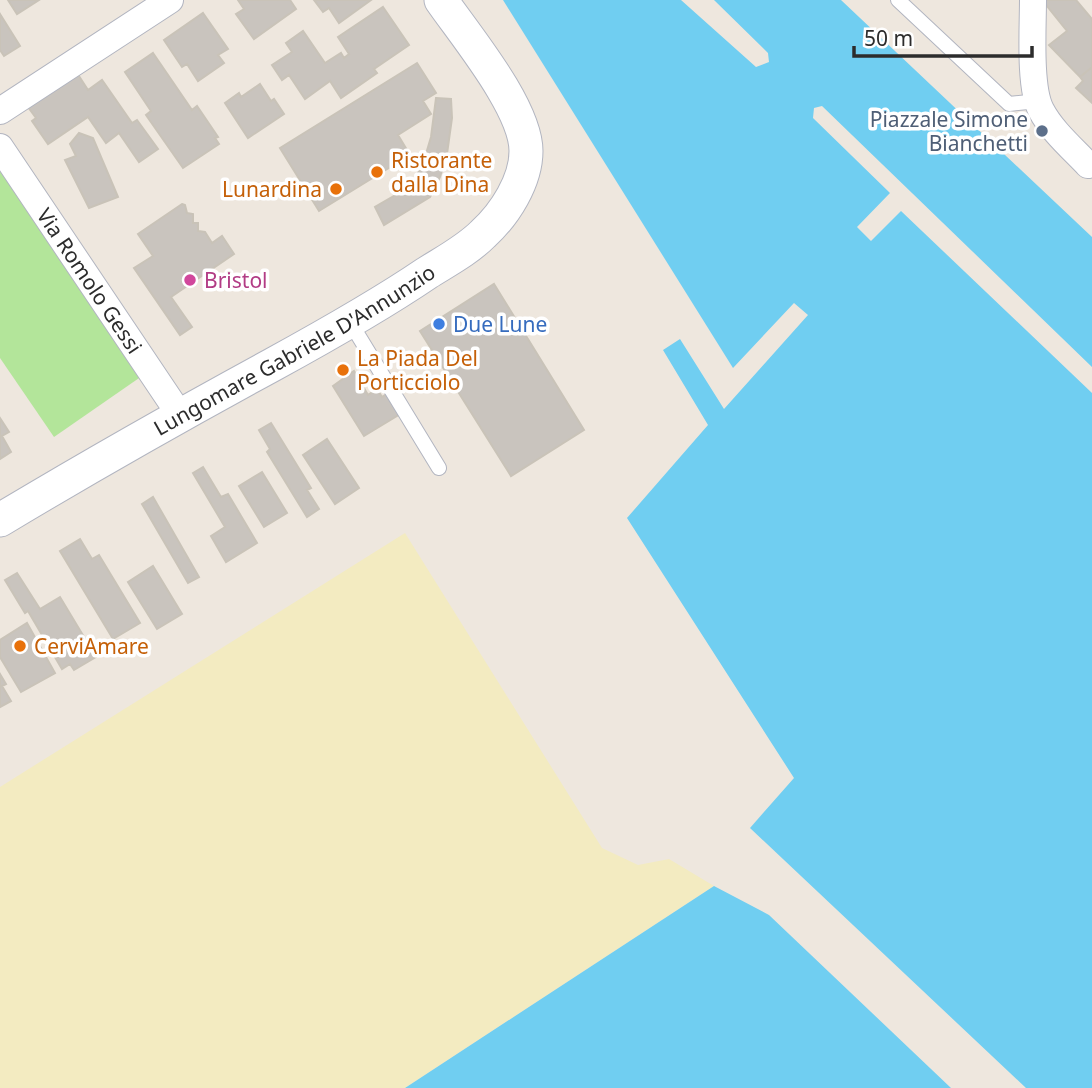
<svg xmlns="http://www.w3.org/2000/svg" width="1092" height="1088" font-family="'Noto Sans',sans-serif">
<rect width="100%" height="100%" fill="#eee7de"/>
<!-- green -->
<path fill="#b3e59a" d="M0,170l142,206 -88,61 -54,-79z"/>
<!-- sand -->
<path fill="#f3ebc1" d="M405,533l197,315 36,17 31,-6 45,27 -309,202h-405v-301z"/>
<!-- water -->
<path fill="#70cef1" d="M503,0h178l75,67 13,-5 -1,-9 -54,-53h127l251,237v130l-270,-261 -8,2 -1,10 77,75 -33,34 14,14 30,-30 191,182v695h-66l-276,-260 44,-50 -167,-260 81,-93 -45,-75 17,-11 44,70 84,-94 -14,-12 -61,65z
M714,886l55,29 182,173h-546z"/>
<!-- building -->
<path fill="#c9c4be" stroke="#c9c3b8" stroke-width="2" d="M8,0h31l-22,14z
M238,0h52l6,9 -42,30 -18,-25 8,-5z
M314,0h57l-32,23 -10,-15 -6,4z
M1045,0h31l16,19v48l-12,10 -31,-32 18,-14 -24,-30z
M383,7l26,38 -35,24 3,4 -36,25 -11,-17 -25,18 -16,-24 -7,5 -10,-15 20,-13 -6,-9 17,-12 22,32 16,-10 3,5 5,-4 -11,-17z
M203,13l25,36 -10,6 6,8 -26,18 -11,-17 -5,3 -18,-27z
M0,14l20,32 -16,10 -4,-6z
M153,53l39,57 5,-4 21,31 -3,1 4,6 -36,24 -37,-53 5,-4 -26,-39z
M417,63l19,30 -13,8 8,13 -33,21 12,20 -91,56 -39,-63z
M1092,67v36l-16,-15 7,-7 -3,-4z
M77,73l11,17 14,-10 30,43 5,-3 21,29 -19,13 -20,-29 -13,10 -18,-26 -40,27 -16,-23 4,-3 -8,-11z
M260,84l11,17 3,-2 10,15 -36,24 -23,-35 14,-10 2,4z
M436,98l15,1 1,19 -5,36 -7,23 -10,20 -46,28 -9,-18 36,-21 12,-22 8,-27z
M79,133l14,5 25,59 -29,11 -24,-48 11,-4 -6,-12z
M182,204l3,1 2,8 6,1v9h5v8l7,1 7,11 10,-7 12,18 -63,43 21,30 -12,8 -46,-67 19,-12 -15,-22z
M494,284l90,146 -73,46 -91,-145z
M354,371l14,24 9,-6 5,8 8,-5 12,21 -38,23 -31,-50z
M0,418l9,14 -7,4 9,16 -11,7z
M271,423l40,65 -4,2 12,19 -12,8 -40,-65 3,-3 -11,-19z
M327,439l32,49 -24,16 -32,-49z
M203,467l18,30 7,-3 29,49 -31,19 -15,-26 14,-9 -32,-54z
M262,472l25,41 -23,14 -25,-41z
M153,497l46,80 -11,6 -46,-79z
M80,539l12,20 7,-4 41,68 -27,16 -53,-88z
M153,566l29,48 -25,15 -29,-47z
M17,573l23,36 20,-12 36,60 -22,13 -4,-6 -8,5 -34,-58 -3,2 -20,-33z
M27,623l28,50 -34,19 -21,-35v-17z
M0,674l6,10 -4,2 9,15 -11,6z"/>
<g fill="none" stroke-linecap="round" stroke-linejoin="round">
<!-- service casing -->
<g stroke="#b2b5c0" stroke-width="16">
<path id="service" d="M898,0l111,104 29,-3
M350,322l89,146"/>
</g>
<!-- minor casing -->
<g stroke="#b2b5c0" stroke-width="28">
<g id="minor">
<path d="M1033,0c0,27 -4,87 8,110 11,21 31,38 47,55"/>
<path d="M0,111l170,-111"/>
<path id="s1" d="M0,147l180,268"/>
</g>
</g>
<!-- tertiary casing -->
<g stroke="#b2b5c0" stroke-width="35">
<g id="tertiary">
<path id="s2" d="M0,520c90,-54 180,-105 272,-155 53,-29 105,-58 155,-92 19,-12 40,-23 56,-39 22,-20 43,-53 43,-83 0,-43 -60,-115 -85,-151"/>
</g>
</g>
<!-- service -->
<use href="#service" stroke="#fff" stroke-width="14"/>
<!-- minor -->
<use href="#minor" stroke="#fff" stroke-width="26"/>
<!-- tertiary -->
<use href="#tertiary" stroke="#fff" stroke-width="33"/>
</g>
<!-- markers -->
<circle fill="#5c6f8a" stroke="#fff" stroke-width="2.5" cx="1042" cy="131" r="7"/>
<g fill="#e8710a" stroke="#fff" stroke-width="2.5">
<circle cx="377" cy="172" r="7"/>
<circle cx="336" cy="189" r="7"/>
<circle cx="343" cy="370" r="7"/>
<circle cx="20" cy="646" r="7"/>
</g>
<circle fill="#d1479c" stroke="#fff" stroke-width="2.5" cx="190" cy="280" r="7"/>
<circle fill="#3f7fe0" stroke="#fff" stroke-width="2.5" cx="439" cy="324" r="7"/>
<g text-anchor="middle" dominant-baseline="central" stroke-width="7" stroke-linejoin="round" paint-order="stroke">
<!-- service labels -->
<g font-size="21" fill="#4e5e75" stroke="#fff" text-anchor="end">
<text x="1028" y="119">Piazzale Simone<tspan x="1028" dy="24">Bianchetti</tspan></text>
</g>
<!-- food labels -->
<g font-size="21" fill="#c56008" stroke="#fff" text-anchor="start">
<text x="391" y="160">Ristorante<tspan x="391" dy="24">dalla Dina</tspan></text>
<text x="322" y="189" text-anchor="end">Lunardina</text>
<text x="357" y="358">La Piada Del<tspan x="357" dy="24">Porticciolo</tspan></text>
<text x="34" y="646">CerviAmare</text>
</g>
<!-- hotel labels -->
<g font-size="21" fill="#b23c85" stroke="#fff" text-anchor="start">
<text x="204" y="280">Bristol</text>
</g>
<!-- street labels -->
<g font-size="21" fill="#2c2c2c" stroke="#fff">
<text stroke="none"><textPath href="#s1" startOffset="161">Via Romolo Gessi</textPath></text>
<text stroke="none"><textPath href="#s2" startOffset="340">Lungomare Gabriele D'Annunzio</textPath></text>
</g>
<!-- shop labels -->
<g font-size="21" fill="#366cbe" stroke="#fff" text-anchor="start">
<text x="453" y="324">Due Lune</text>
</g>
</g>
<!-- scale -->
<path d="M854 46v10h178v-10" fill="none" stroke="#2c2c2c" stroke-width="3.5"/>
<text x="864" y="46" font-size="21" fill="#2c2c2c" stroke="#ffffff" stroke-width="5" paint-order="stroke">50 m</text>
</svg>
